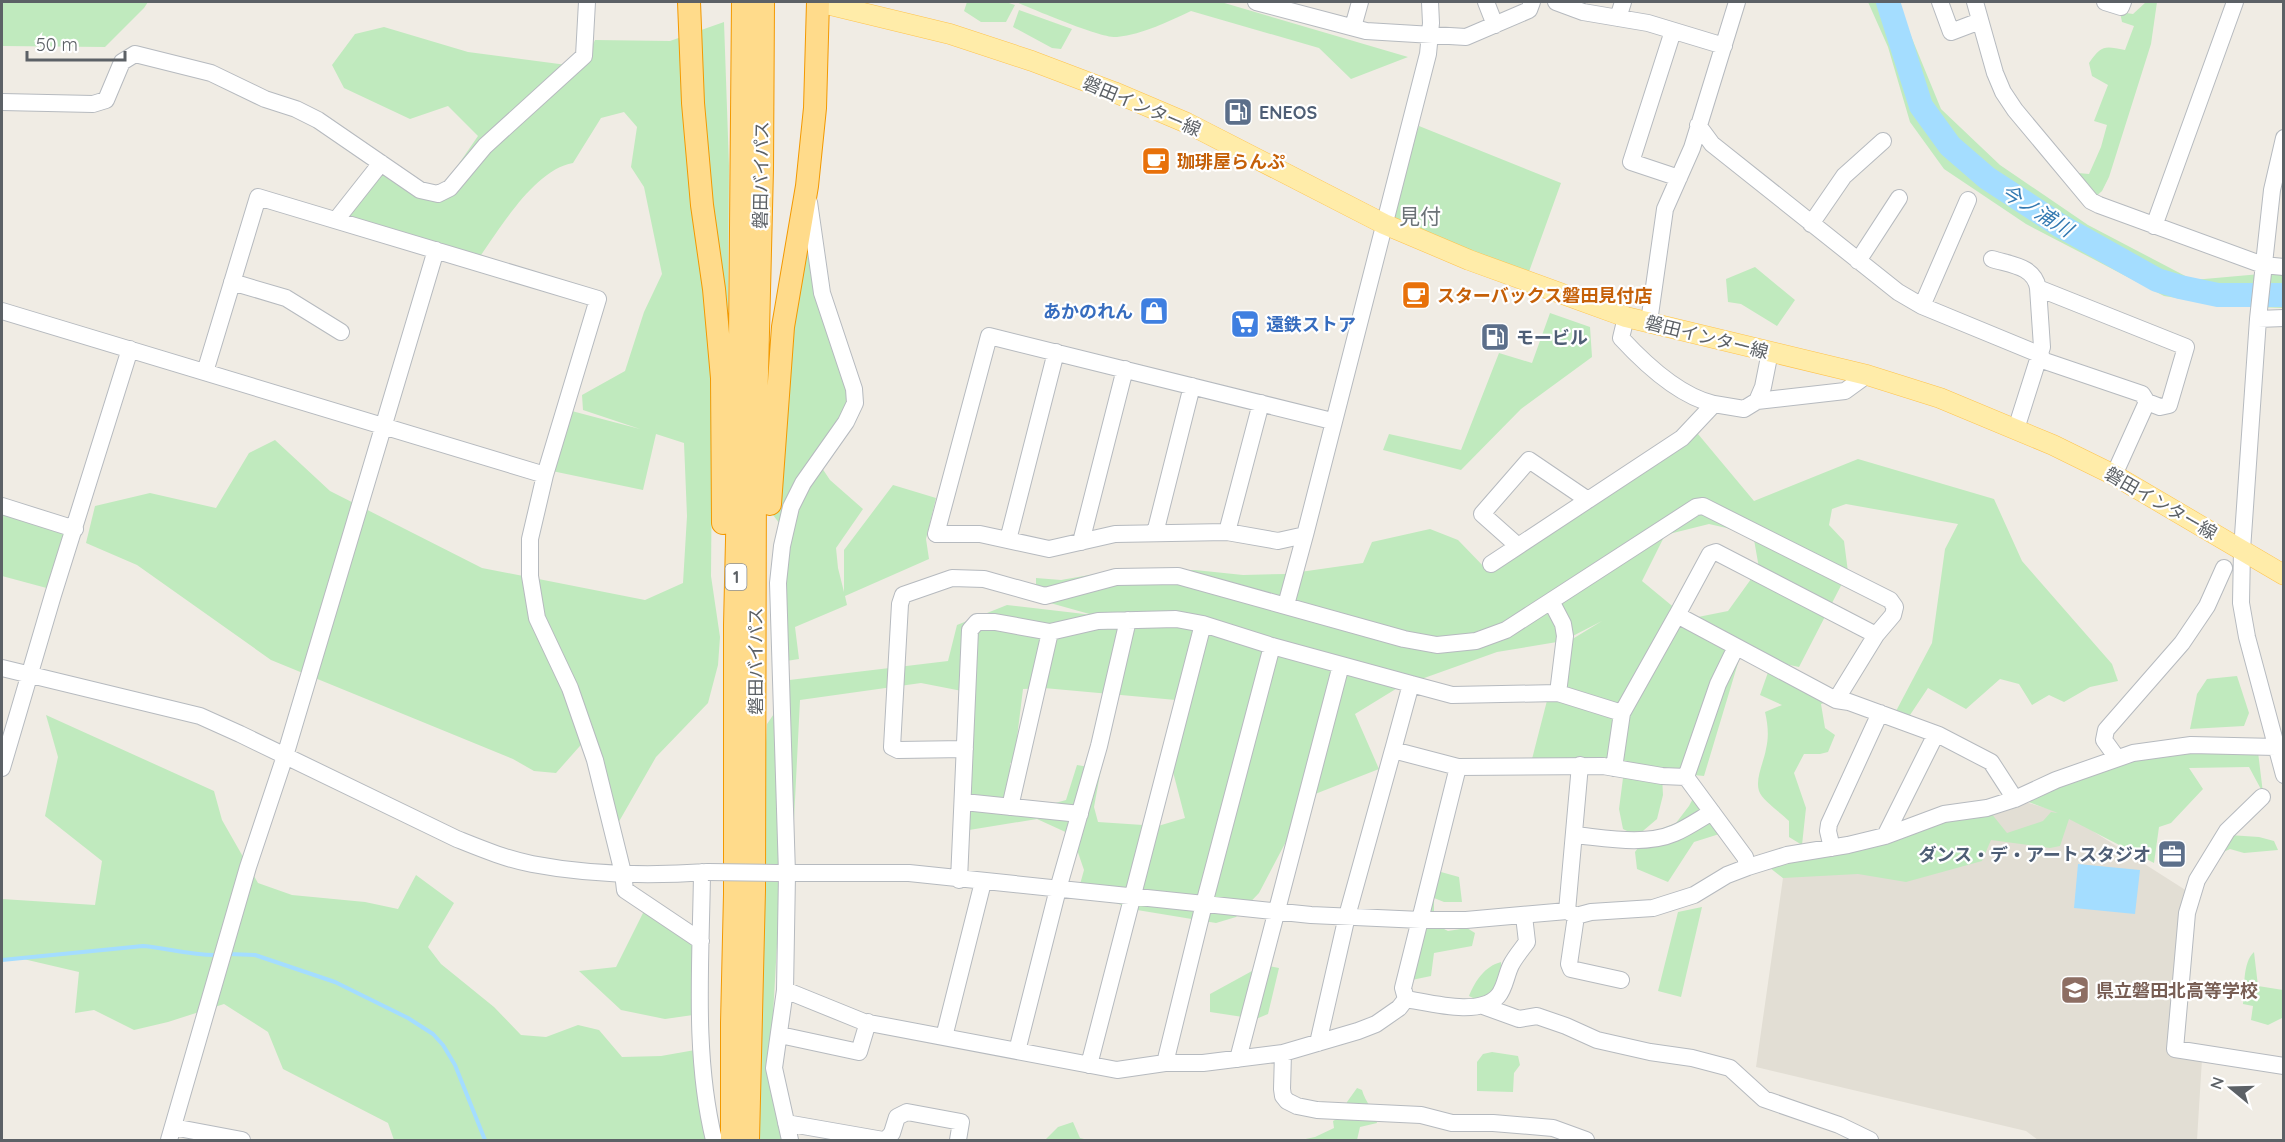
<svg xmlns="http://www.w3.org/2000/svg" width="2285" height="1142" font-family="Quicksand,'Noto Sans JP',sans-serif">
<rect width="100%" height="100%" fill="#f0ece4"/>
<!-- education -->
<path fill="#e2ded4" d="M2015,799l51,15 121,77 -19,163 34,5 -5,81h-159l-12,-9 -270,-64 27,-189 -16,-15z"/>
<!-- green -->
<path fill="#c0eabe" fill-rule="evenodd" d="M2,2h146l-4,6 -39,39 -103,-1z
M967,2h39l9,3 -9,17h-25l-17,-11z
M1016,2h205l187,55 -57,22 -32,-31 -128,-37c-24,11 -47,23 -74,26 -15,2 -84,-28 -101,-35z
M1868,2h29l44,107 59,56 88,60 105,55 90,-8v36l-55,-2 -64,-10 -138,-72 -82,-55 -34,-47 -22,-75z
M2146,2h11l-6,42 -42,133 -7,14 -11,10 -13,-28 11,1 12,-27 6,-22 -13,-4 14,-36 -16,-9 -3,-13c13,-18 15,-17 36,-13l9,-24 -12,-4 -2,-10 13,2z
M1019,10l53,19 -11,20 -9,-1 -39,-21z
M724,22l5,144 -1,136 2,60 -18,90 -1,124 9,61 -2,28 -10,38 -52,54 -43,75 -26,-94 -31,35 -22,-2 -21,-12 -242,-99 -134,-95 -51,-22 9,-37 55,-13 66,15 33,-55 26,-13 55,51 152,77 163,32 38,-17 4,-67 -3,-73 -28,-9 -13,56 -91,-19 16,-61 72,19 -57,-19 -1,-15 43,-24 19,-59 18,-38 -18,-87 -13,-20 6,-40 -13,-15 -23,6 -28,45c-40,7 -74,68 -97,99l-140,-42 45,-57 57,31 40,-58 -30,-30 -38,13 -66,-31 -12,-23 23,-31 29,-7 84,25 114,15 13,-27 75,1z
M1419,126l142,57 -35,97 -142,-56z
M807,229l33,119 9,67 -31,47 12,18 33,29 -27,39 2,20 6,24v-42l49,-65 43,13 -10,41 3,20 -84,37 2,9 -52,22 4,32 -19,3 6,-130 -16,-21 23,-206z
M1755,267l40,33 -18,26 -36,-22 -13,-2 -2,-23z
M1550,313l40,14 2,30 -71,52 -60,61 -78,-20 6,-16 72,16 38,-97 33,10z
M1693,428l61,73 104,-42 136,40 28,62 90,103 6,17 -28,6 -26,15 -15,-7 -17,10 -13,-21 -19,-5 -34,30 -38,-21 -20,30 -13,-5 37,-70 13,-94 13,-25 -112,-20 -14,5 -3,16 15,16 4,31 -49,95 -23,-5 68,34 -23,8 4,24 10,7 -7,17 -8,2h-16l-10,19 12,35 -4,37 -13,-8v-16c-8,-8 -27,-21 -30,-30 -4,-13 5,-29 7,-42 3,-13 2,-24 -1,-37l17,-7 -22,-10 12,-34 -31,-8 -37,123 -172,-17 29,-113 41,-25 -39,20 -66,11 -98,35 -44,27 24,55 -69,27 -51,97 -23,24 -20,6 -85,-14 -52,-21 5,-18 -12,-35 -35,-16 -74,12 -1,-140 -41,-8 -121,17 -8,160 -12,32 -9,158 16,90h-37l-1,-67 18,-349 15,-22 -1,-21 167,-20 9,-36 50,-20 86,10 -57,-16v-21l25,2 57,-10h77l48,5 43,-1 77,-11 9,-21 58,-13 28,11 31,32zM1709,524l44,10 6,34 -31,43 -40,8 -46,-38 23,-46zM1044,688l132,12 -4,68 13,50 -27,8 -60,-4 -4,-15 7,-38 -24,-4 -11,35 -50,14 -6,-51 4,-1 9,-73z
M2,506l73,23 -21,61 -52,-14z
M2237,676l12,37 -5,13 -54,3 7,-35 10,-15z
M46,715l168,76 8,29 36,63 34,12 73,7 33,7 18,-34 38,28 -26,44 13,17 53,43 27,28 25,2 32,-12 21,5 23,27 39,-1 34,-6 16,90h-317l-6,-17 -105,-54 -15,-37 -44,-28 -56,18 -34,8 -40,-20 -19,3 4,-41 -60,-14h-17v-59l93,6 7,-44 -57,-45 13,-59z
M2180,750l78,2 5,41 -14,-26 -60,1 14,21 -32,34 -12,4 -5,36 -85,-44 -9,27 -10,2 -59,-8 -9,21 -76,21 -48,-8 -75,4 -22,-17 226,-53 20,25 36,-12 8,-9 7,1 -40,-15 99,-40z
M1662,776l1,19 -6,24 -20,17 -14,-7 -4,-20 4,-31z
M1699,787l33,43 -38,12 -26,40 -31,-13 -2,-17 13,-18 28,-11 13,-17z
M2229,835l30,2 15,4 4,9 -34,3 -14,-4 -11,5z
M1441,872l18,5 3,25h-18l-10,-4v26l14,7 19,-3 8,5 -3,13 -38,7 -3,23 -24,5c-12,-25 4,-43 9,-67 4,-18 -2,-21 9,-40z
M647,905l54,36 -1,73 -35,5 -44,-9 -42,-39 37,-4z
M1702,907l-21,90 -23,-6 20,-79z
M2254,952l4,34 25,4 -1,28 -14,7 -17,-5 2,-14 -10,-2c2,-15 -1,-41 11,-52z
M1501,962l1,17 -10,17 -15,4 -8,-4c6,-15 16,-30 32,-34z
M1263,965l16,3 -11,46 -12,5 -46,-7v-18z
M1492,1052l26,4 2,9 -6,8 -1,19 -36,-1v-29l6,-8z
M1357,1088l5,2c3,12 13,21 15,33l-17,4 -3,13h-56l14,-3 19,-9 -1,-7 11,-6 3,-13z
M1073,1122l7,16 8,2h-43l13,-13z"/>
<!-- water -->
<path fill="#a4ddff" d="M2078,864l62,6 -5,44 -61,-6z"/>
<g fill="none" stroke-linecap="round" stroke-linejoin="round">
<!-- stream -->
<path stroke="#a4ddff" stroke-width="4" d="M228,954l27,1 80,27 73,36 25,16 10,11 12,20 30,75
M2,960l141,-14c25,2 49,10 75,9"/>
<!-- river -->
<path stroke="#a4ddff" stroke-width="24" d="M1888,2l33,104 29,40 37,32 72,47 98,55 23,7 38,8h66"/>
<!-- minor casing -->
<g stroke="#b6babf" stroke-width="18">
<path id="minor" d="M1256,2l110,29 100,6 63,-27 3,-8
M1486,2l9,23
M1556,2l27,10 65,11 76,23
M1940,2l11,30 29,-11
M1975,2l20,71 8,19 12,18 76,91 8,4 164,60 21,2
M2105,2l16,5 2,-5
M1618,18l5,-16
M1353,27l7,-25
M1673,31l-42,131 48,16
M2,102l91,2 13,-4 16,-38 13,-8 76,19 54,26 31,10 22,11 102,70 18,4 12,-6 35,-42 99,-90 3,-54
M1698,125l14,19 186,148 24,14 119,49
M2284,138l-12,52 -14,129 -16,231 -1,53 6,34 37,138
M336,220l45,-57
M1811,224l33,-48 39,-35
M2154,226l81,-224
M1992,259c19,6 42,7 46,29l4,59 -26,82
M1858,261l41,-63
M232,282l54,16 55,34
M2038,288l148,59 -17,58 -9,2 -13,-5 -33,73
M1922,306l46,-106
M2,311l543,164
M1626,317l-5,21c24,26 58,58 93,66
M2258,319l26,-1
M1649,322l16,-113 27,-61 45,-146
M2039,359l103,35 5,8
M205,372l53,-175 340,102 -53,176 -15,64v37l7,42 33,70 25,72 28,113 2,17 76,51
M1757,401l88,-10 22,-16
M1332,421l-343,-85 -53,198h44l69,15 66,-15 112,-2 51,9 27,-6 123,-481 3,-31 -1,-21
M2,506l73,23
M1227,532l34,-129
M1155,533l37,-147
M1008,540l48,-188
M1081,542l44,-173
M1518,546l-36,-32 47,-54 59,40
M1491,564l191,-126 32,-34 30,5 13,-8 6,-14 7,-35
M1551,601l12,23 2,12 -7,57
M1286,605l19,-70
M1677,615l33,-61 6,-2 160,83 -40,65
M2,668l198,48 40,18 217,105c25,10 49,20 75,25 57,11 118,12 176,8
M1411,684l41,11 106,-2 64,20
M965,749l-67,1 -6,-3 8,-143 3,-9 49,-17 32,1 61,17 71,-19 62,-1 226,63 33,6 39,-4 30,-11 190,-123 7,-1 187,94 5,7 -2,8 -17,20
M2117,758l-13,-18 2,-10 76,-87 25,-37 17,-38
M1458,767l-55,221 3,11c25,4 74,18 92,-3 7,-8 8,-21 13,-31 4,-8 11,-16 16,-23l-3,-26
M2,768l51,-173 77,-246
M1614,768l8,-55 55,-98 159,85 13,2 90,33 52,27 24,37
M1686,777l32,-93 18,-37
M2262,797l-35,34 -30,49 -10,33 -12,136 109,17
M964,802l116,12
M1010,807l40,-175
M1575,835c31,3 70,11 100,-2 12,-5 25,-14 37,-21
M1885,836l51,-102
M1832,848l-4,-17 1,-7 51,-111
M702,872c-1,89 -9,182 12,268
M776,873h133l402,42 110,5h45l101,-9 9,5 15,-4 62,-4 41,-13 33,-20 21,-8 39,-12 61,-10 37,-9 59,-22 43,-6 28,-9 41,-19 77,-27 58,-8 85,2
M959,880l11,-250 7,-8h18l55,10 48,-11 78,-2 27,5 69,22 139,38 -18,66
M1567,911l13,-146
M1576,916l-7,48 2,5 50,11
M785,990l79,32 253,48 48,-7h38l80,-10 75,-22 18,-7 23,-16 7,-9
M1483,1006l36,13 18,-3 29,10 31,14 53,12 42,6 38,10 34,31 75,26 31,15
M780,1035l79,17 9,-30
M944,1037l39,-155
M1318,1043l29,-127 46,-166 65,17 145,-1 59,10 24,1 59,80 3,10
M1017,1051l41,-162 41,-143 29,-126
M1283,1053l-1,36 1,7 4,5 10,5 20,4 104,5 31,8h41l60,5 33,12
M1238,1059l103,-394
M1165,1063l39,-159 68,-258
M1089,1065l114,-441
M786,1123l97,17
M173,1127l69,13
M169,1140l79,-273 37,-111 151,-506
M790,1140l-16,-72 11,-78 2,-116 -9,-291 4,-37 9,-39 12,-24 43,-61 9,-19 -1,-14 -32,-96 -13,-91
M886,1140l6,-7 5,-16 10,-5 54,10 -3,18"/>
</g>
<!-- major casing -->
<g stroke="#ffc34d" stroke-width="21">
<path id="major" d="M818,2l132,32 82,27 82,31 73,31 197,101 85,36 157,57 241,58 73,23 113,47 61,30 170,100"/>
</g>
<!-- highway casing -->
<g stroke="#f39900" stroke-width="24">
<path id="highway" d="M689,2l4,101 9,102 12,84 8,89 1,145
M770,504l13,-177 24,-141 8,-78 3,-106
M732,1140v-117l3,-129v-269l4,-170 4,-453
M748,1140l6,-250 1,-436 7,-285 1,-167"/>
</g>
<!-- minor -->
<use href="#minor" stroke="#fff" stroke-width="16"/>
<!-- major -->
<use href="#major" stroke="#ffeca9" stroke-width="20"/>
<!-- highway -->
<use href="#highway" stroke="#ffdb8b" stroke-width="22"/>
<!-- minor-bridge casing -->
<g stroke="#b6babf" stroke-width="18" stroke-linecap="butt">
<path id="minor-bridge" d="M708,872l68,1"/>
</g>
<!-- minor-bridge -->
<use href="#minor-bridge" stroke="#fff" stroke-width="16"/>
</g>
<!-- icons -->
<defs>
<g id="fuel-square" transform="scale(1.5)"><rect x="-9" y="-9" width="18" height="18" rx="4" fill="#5c6f8a" stroke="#fff"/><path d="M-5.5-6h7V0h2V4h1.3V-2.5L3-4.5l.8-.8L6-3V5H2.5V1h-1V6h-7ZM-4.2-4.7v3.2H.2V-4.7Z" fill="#fff"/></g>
<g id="cafe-square" transform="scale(1.5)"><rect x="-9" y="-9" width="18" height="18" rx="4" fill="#e8710a" stroke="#fff"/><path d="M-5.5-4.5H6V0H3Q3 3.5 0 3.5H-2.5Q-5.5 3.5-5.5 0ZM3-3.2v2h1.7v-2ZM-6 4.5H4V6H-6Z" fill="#fff"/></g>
<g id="shop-square" transform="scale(1.5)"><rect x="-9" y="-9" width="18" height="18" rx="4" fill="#3f7fe0" stroke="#fff"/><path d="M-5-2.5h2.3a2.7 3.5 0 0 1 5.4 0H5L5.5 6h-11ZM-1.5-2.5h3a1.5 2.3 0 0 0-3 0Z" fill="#fff"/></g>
<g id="supermarket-square" transform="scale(1.5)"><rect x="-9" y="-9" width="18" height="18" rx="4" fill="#3f7fe0" stroke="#fff"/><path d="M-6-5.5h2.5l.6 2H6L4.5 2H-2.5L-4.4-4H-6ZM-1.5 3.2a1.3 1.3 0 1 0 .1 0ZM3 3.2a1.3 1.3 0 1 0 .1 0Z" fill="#fff"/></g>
<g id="office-square" transform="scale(1.5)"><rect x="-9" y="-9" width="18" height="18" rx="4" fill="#5c6f8a" stroke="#fff"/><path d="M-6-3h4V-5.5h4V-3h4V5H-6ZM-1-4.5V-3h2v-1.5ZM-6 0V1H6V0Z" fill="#fff"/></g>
<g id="school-square" transform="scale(1.5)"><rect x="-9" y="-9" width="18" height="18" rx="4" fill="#8d6e63" stroke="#fff"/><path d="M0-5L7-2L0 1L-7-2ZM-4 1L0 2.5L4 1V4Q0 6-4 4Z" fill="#fff"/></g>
</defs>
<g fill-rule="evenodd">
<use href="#fuel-square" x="1238" y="112"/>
<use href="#cafe-square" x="1156" y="161"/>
<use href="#cafe-square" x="1416" y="295"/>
<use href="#shop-square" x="1154" y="311"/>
<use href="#supermarket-square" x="1245" y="324"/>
<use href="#fuel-square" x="1495" y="337"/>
<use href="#office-square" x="2172" y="854"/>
<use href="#school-square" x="2075" y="990"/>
</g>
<g text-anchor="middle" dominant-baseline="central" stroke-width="4.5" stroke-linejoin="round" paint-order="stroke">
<!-- shield labels -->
<rect fill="#fff" stroke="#8d9094" stroke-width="1.5" x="725.5" y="564" width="21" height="26" rx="4.5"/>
<g font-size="16" font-weight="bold" fill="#5c6166">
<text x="736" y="577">1</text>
</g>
<!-- street labels -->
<g font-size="18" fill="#5c6166" stroke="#fff">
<text transform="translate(1142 106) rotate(23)">磐田インター線</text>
<text transform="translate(761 175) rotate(-89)">磐田バイパス</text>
<text transform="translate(1707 337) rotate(14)">磐田インター線</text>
<text transform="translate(2161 503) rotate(30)">磐田インター線</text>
<text transform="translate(755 661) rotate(-90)">磐田バイパス</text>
</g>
<!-- service labels -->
<g font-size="18" font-weight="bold" fill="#4e5e75" stroke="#fff" text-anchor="start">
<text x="1259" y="112">ENEOS</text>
<text x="1516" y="337">モービル</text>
<text x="2151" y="854" text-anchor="end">ダンス・デ・アートスタジオ</text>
</g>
<!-- food labels -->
<g font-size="18" font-weight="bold" fill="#c56008" stroke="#fff" text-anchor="start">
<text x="1177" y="161">珈琲屋らんぷ</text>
<text x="1437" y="295">スターバックス磐田見付店</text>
</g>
<!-- shop labels -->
<g font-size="18" font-weight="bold" fill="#366cbe" stroke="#fff" text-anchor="end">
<text x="1133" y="311">あかのれん</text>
<text x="1266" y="324" text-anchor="start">遠鉄ストア</text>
</g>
<!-- education labels -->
<g font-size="18" font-weight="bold" fill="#785e54" stroke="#fff" text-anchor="start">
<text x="2096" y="990">県立磐田北高等学校</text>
</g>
<!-- water labels -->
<g font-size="20" font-style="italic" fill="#347ab2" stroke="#fff">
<text transform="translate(2037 210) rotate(32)">今ノ浦川</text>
</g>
<!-- quarter labels -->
<g font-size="21" fill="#6c7378" stroke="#fff">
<text x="1420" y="216">見付</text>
</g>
</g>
<!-- border -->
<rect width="2285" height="1142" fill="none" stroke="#5c6166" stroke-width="6"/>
<!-- north arrow -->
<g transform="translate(2231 1088) rotate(289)" stroke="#ffffff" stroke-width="4.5" paint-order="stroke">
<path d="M0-4.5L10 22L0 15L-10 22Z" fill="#5c6166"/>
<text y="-9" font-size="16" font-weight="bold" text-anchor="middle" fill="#5c6166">N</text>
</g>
<!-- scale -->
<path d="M27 51v9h98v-9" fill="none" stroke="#5c6166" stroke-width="3"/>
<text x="36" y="51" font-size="18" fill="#5c6166" stroke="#ffffff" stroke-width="4.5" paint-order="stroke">50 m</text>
</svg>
